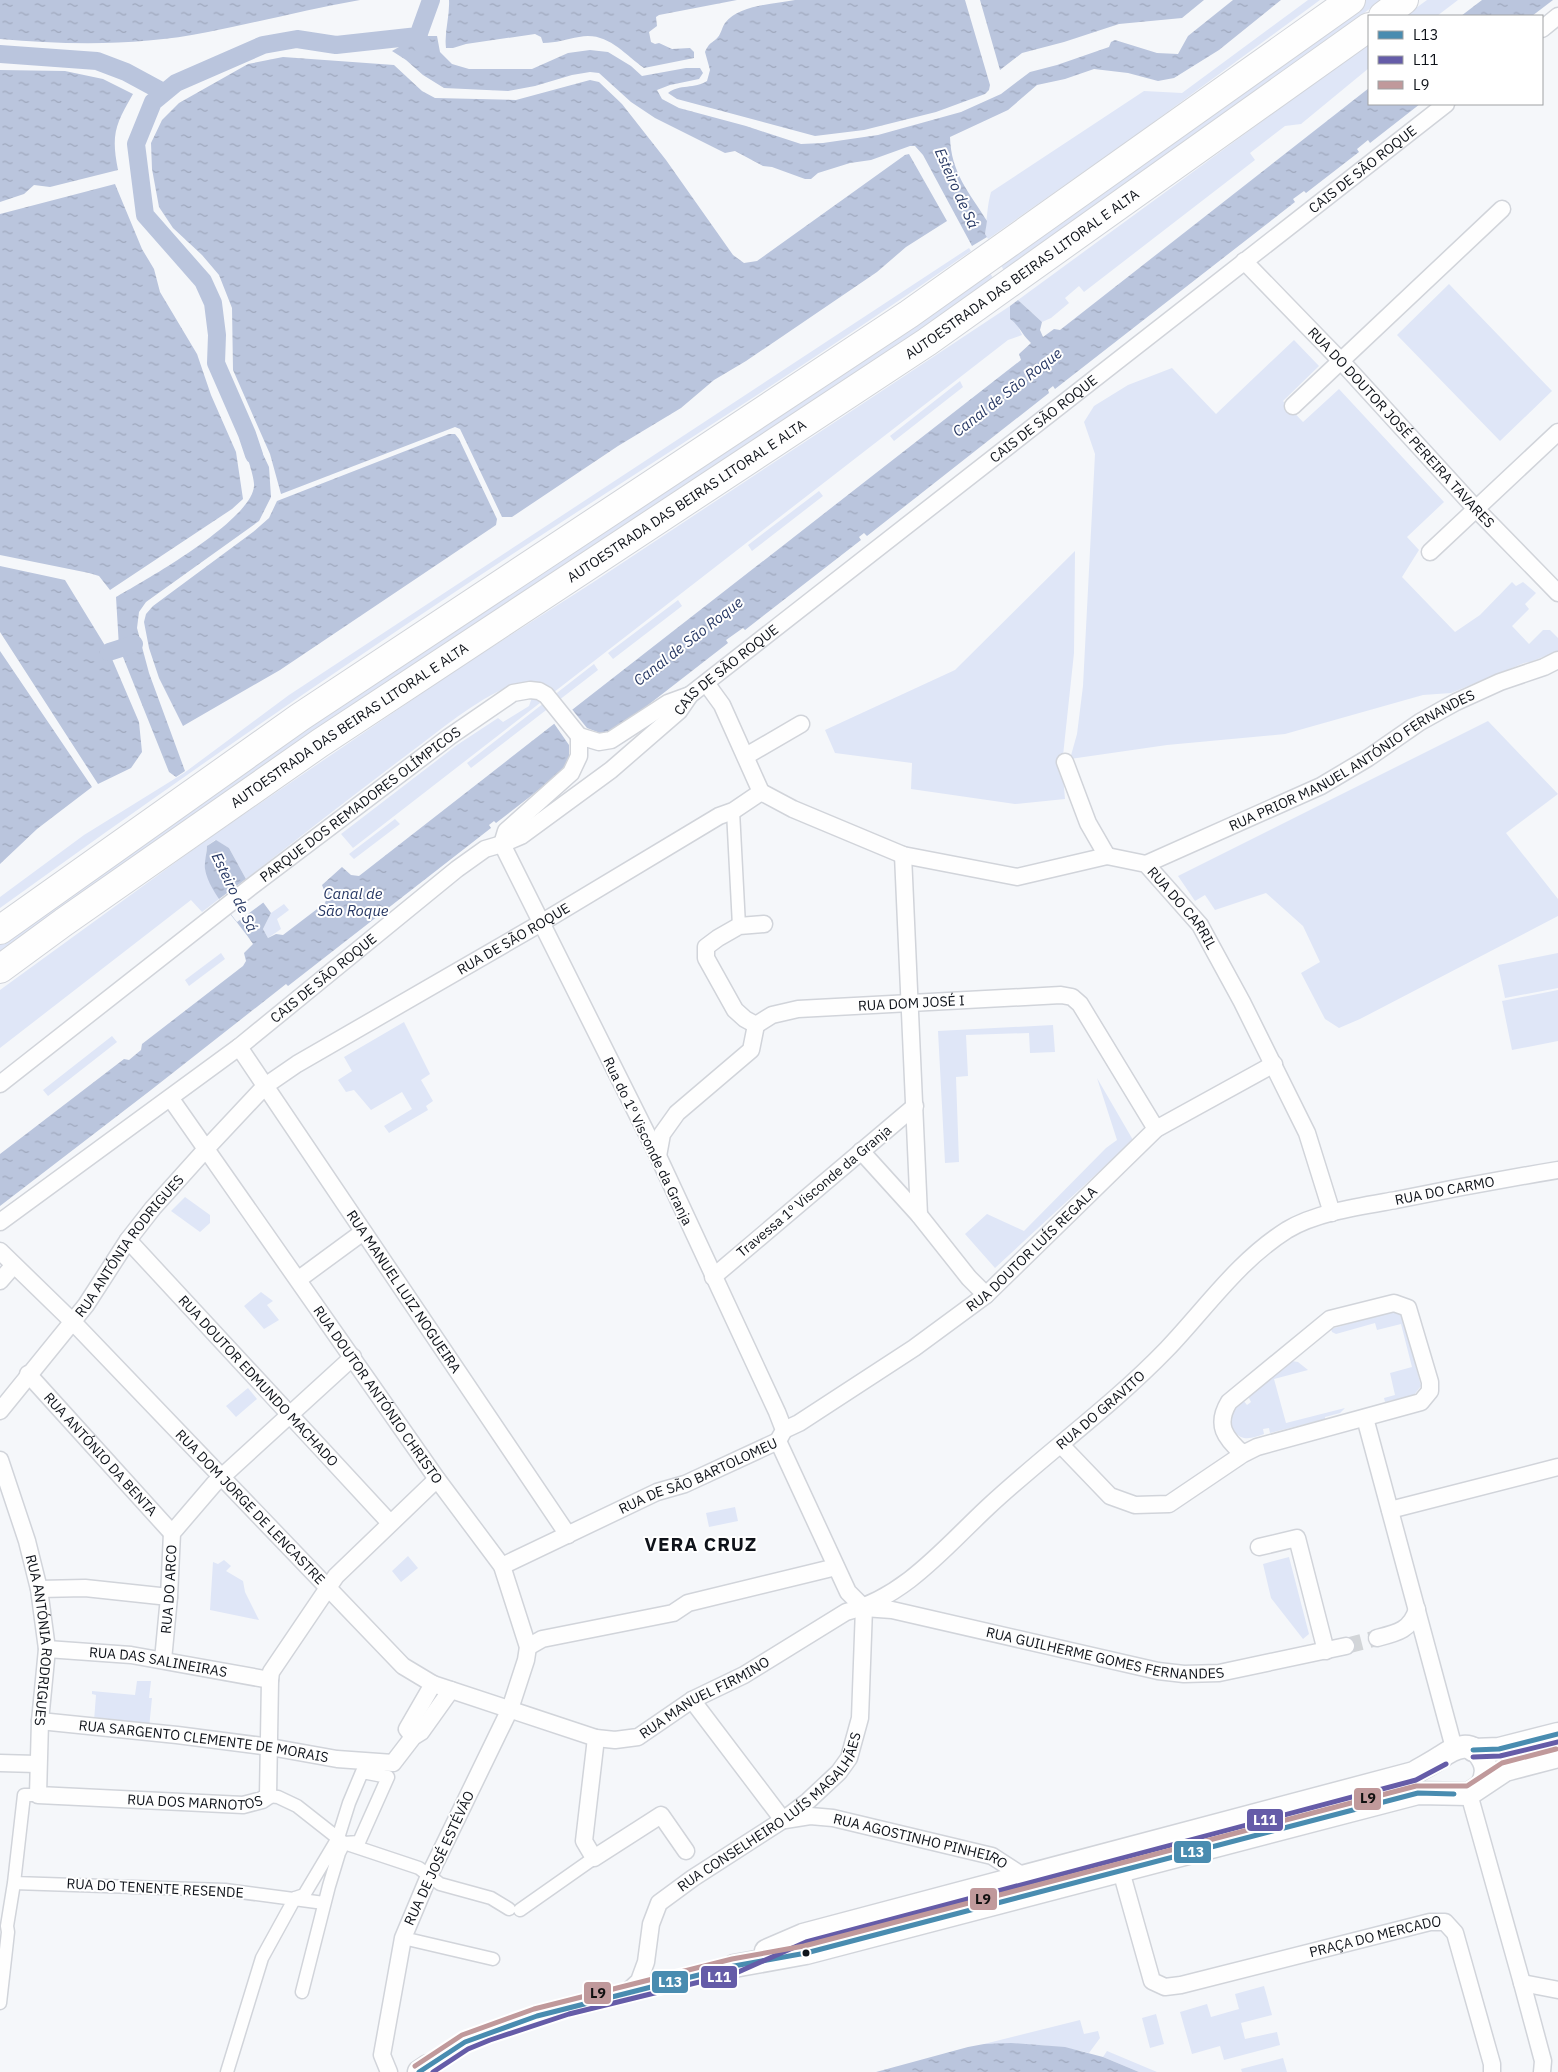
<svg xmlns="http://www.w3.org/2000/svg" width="1558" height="2072" font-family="'IBM Plex Sans',sans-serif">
<defs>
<pattern id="water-ripples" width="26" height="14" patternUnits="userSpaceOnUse" patternTransform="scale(1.25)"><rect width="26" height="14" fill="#bac5dd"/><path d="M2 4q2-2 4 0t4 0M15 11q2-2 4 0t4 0" fill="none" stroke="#9fa8bd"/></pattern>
</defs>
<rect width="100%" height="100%" fill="#f5f7fa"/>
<!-- green -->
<path fill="#dfe6f7" d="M1308,0h12l-188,138 -144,101 -3,-5c2,-14 2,-28 6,-42l153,-101 38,2z
M1366,0h16l-377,273 -4,-8 279,-201z
M1427,0h31l-21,16h-32z
M1369,43v25l-68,56 -16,2 -35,27 5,7 -171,132 -5,-6 -14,12 4,5 -18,15 -9,4 -24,-22z
M969,248l2,3c-169,118 -344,227 -516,341 -154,102 -305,208 -455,316v-11l84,-62 100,-62 105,-78z
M990,272l4,9 -81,55 -548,361 -365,257v-10l182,-131z
M1449,284l103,107 -52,50 -103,-106z
M1010,306v13l7,5 5,11 -14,5 -655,508 -12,-14 116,-89 41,-27 5,4 26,-16 6,-17 -3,-8c-37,2 -90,48 -120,70 -56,42 -111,85 -166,128l-17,-31 -14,-8 -8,6 -2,23 14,30 -17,13 -11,-12 -191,148v-58l209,-152 247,-168 136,-87z
M1294,340l25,26 -36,35 20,21 36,-33 105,113 -37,35 12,13 -17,27 53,55 25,-17 32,-33 4,4 7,-4 13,11 -11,11 4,5 -17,17 17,18 14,-14h7l8,8v13l-28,11 -6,1 -73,30 -28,2 -138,39 -118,11 -97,14 7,-25 6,-48 12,-232 -11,-32 10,-16 34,-21 44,-17 44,46z
M960,381l3,6 -69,54 -4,-5z
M819,491l4,5 -71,55 -4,-6z
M1075,551l-1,102 -12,112 3,34 -50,5 -104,-15 1,-26 -77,-10 -10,-23 130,-60z
M678,600l4,6 -69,53 -5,-6z
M594,664l4,6 -127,98 -4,-5z
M1488,721l70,73 -52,39 52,66v17l-198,103 -21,9 -14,-9 -24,-46 19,-11 -17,-36 -37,-33 -51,17 -10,-15 -10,6 -17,-25z
M395,819l5,5 -46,35 -5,-5z
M284,904l5,6 -12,9 4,10 -13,9 -5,-9 8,-16z
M221,953l4,6 -36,27 -4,-6z
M1558,953v35l-53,10 -7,-33z
M1558,990v51l-46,9 -10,-49z
M404,1022l26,52 -9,6 12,21 -7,5 2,4 -39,23 -5,-7 28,-17 -10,-17 -31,18 -17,-20 -8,2 -8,-12 14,-9 -8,-14z
M1053,1025l2,27 -25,1 -1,-20 -63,2 2,41 -12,1 3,85 -14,1 -7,-132z
M112,1036l5,6 -69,54 -5,-6z
M1097,1078l36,62 -138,128 -30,-34 22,-20 37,17 82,-83 11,-8z
M185,1197l25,18v8l-10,9 -29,-21z
M261,1292l12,9 -6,4 12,15 -15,9 -20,-23z
M1393,1311l7,2 3,5 18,68 -7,9 -29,7 -1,-4 11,-3 -5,-22 22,-6 -11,-43 -24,6 -2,-7 -39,11 -4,-2 -1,-3z
M1292,1361l6,1 10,8 -34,9 12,44 59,-15 -5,5 -15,4v2l-55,14 -1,-5 -6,1 1,5c-6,2 -13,5 -20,4 -13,-3 -17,-19 -10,-29 2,-3 6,-6 9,-9l4,5 4,-3 -3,-6z
M248,1388l9,11 -21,18 -10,-11z
M735,1507l3,14 -29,6 -3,-14z
M408,1556l10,12 -17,14 -9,-11z
M1289,1557l20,77 -6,5 -32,-41 -8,-34z
M224,1560l7,6 -5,5 17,10 2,11 14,28 -49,-10 3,-48 5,2z
M137,1681h14l-2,17h3l-3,30 -55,-7 2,-26 -4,-1v-3l43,4z
M1264,1986l8,29 -31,8 4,16 32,-7 3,13 -56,15 -4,-14 -28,8 -12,-42 27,-8 4,13 28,-8 -4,-15z
M1156,2014l8,30 -14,4 -8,-30z
M1080,2020l4,14 14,-3 2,7 -11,15c-35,-9 -69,-9 -105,-9z
M1107,2051l50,21h-18l-36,-15z
M1283,2058l4,14h-45l-1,-3z"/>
<!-- water -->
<path fill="url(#water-ripples)" d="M0,0h360c-51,9 -101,22 -152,32 -68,14 -139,13 -208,7z
M449,0h288l-78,15 -3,2 1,9 -8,6 2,10 4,2 4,-1 13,6 18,-1 4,4v6l-50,10c-20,-14 -37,-37 -65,-31 -12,2 -23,6 -36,6l-2,-6 -6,-3 -69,10 -13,4h-7c-2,-16 4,-32 3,-48z
M795,0h170l25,85 -1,5 -4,4 -49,18 -72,18 -49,6 -138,-37 -9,-6c11,-9 27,-4 39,-12l3,-11 -5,-18c5,-11 7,-8 13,-15 3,-3 4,-10 7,-14 14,-18 48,-19 70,-23z
M980,0h224l-22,18 -63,6 -55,18 -42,11 -22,17z
M1233,0h48l-62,50 -45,28 -16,3 -30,-8 -34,-4 -29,10 -28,6 -29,25 -58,27c1,36 19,55 37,84l-2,13 2,3 -15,9 -49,-91 -8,-9h-5l-39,14 -21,3 -32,10 -7,6h-6l-33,-12 -9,-1 -28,-15 -10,2 -70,-35 -24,-16 -32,-29 -9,-1 -18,3 -37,11 -27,5 -64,-3 -21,-13 -17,-15 -14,-9 26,-15h19l3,16 12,12 17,5h63l36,-16 22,-3 18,2 23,14 11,10 44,-8h14l3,5 -4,6 -29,6 -13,5 5,9 17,9 67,18 55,18 22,-1 55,-8 83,-23 40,-18 29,-22 27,-7 52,-18 2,-5 4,-2 42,13 21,1 10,-18z
M1482,0h71l-21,16h-71z
M283,57l111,8 28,26 13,7 81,2 74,-20 9,2 23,22 44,56 67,95 11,8 13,-2 148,-106 4,-1 38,67 -41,26 -29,25 -131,89 -32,19 -33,28 -63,38 -106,71h-10l-42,-88 -5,-2 -174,67 -11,-40 -37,-84 -1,-62 -13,-33 -17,-20 -29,-27 -14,-21 -7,-38 -1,-26 11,-23 17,-17 69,-39z
M0,70l65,1 38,8 30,15c-18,31 -22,41 -15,76l-68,17 -16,-2 -10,9 -24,8z
M1369,88v16h51l-50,39 -2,-3 -11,9 2,3 -53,41 -2,-2 -11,8 2,3 -240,187 -2,-3 -5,4 1,3 -182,143 -3,-3 -5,4 2,3 -116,90 -2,-2 -17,12 2,3 -232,180 -2,-2 -5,4 2,3 -203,158 -2,-2 -135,106 -151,116v-52l124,-95 5,1 12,-10 1,-6 101,-78 3,-5 -2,-8 9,-9c-13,-21 -44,-50 -48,-75 -1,-7 2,-16 2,-23l9,-6 13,8 17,31 25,34 -8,16 5,9 8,-4 7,1 42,-32 2,-6 -5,-12 20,-18 9,8 8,1 662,-516 -2,-6 12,-11c-9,-8 -12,-18 -21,-24v-13l8,-6 24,22 -2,8 3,7 11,-8 6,1z
M115,184l27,65 12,20 6,23 37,62 14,41 25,57 7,47 -11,10 -122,81 -11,-14 -10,-3 -89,-18v-341z
M252,431l17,36 2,30 -12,24 -113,81 -7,10 -2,16 12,45 36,98 -9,6 -7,-5 -50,-125 -3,-50c30,-17 136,-77 138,-111 1,-9 -10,-38 -13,-48z
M449,434h6l4,5 38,80 -1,6 -216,145 -97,56 -24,-48 -10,-30 -5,-26 2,-8 7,-8 100,-74 16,-14 8,-17z
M0,566l65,14 44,72 30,70 3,30 -11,16 -33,16 -98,-152z
M0,651l92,136 -55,42 -37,35z
M1011,2043l54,4 38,10 36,15h-263l92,-25 16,-3z"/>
<!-- pier -->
<path fill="#f5f7fa" d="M663,697l-139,108 39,-37 6,-8v-15l-16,-23 18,-14 16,20 13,5 9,-2 8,-3z
M246,879l18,23 -27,20 -18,-23z"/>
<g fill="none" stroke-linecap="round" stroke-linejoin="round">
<!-- canal -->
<path stroke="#bac5dd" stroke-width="18" d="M423,46l-5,-10 13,-36
M0,54l97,7 29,11 37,20
M254,455l-7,-21 -31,-71 1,-28 -4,-32 -10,-22 -58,-66 -9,-71 17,-42 23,-19 87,-38 34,-6 39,6 82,-9
M109,652l25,-8"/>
<!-- minor-tunnel -->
<path stroke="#d2d5d8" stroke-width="16" stroke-dasharray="16 8" stroke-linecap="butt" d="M1346,1646l31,-8"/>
<!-- pedestrian casing -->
<g stroke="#d1d4da" stroke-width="15">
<path id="pedestrian" d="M733,811l6,115
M268,1796l10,1 19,9 47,37 75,25 21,16 51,14 18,11
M14,1883l211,7 99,13
M295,1898l9,-3 34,-57 11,-35 13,-31 26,5 -29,65 -15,1 -5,10 -10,33 -27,106
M520,1910l74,-52
M403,1938l90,21
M0,2003l8,-71 -1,-6 7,-43 10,-88h14
M227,2072l35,-114 33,-60"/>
</g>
<!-- minor casing -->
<g stroke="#d1d4da" stroke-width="19">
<g id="minor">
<path d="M1542,29l16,-13"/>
<path id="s1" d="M1244,261l97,100 135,148 82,84"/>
<path d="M1293,406l209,-197"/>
<path d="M1430,552l128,-120"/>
<path d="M706,683l16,22 39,87"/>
<path d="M579,736l20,6 12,-2 57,-37 22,-8"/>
<path d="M746,756l55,-32"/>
<path d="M1065,762l23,61 19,33"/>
<path id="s2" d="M761,792l32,17 110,46 114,22 90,-21 39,8 54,61 42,77 65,131 25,80"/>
<path d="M502,844l156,312 119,256 7,18 -6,11"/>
<path d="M502,844l4,-13 65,-58 8,-17v-20"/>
<path d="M903,855l16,360"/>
<path id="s3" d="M1146,864l175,-78 47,-28 52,-36 36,-20 44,-20 44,-15 14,-7"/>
<path id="s4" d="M756,1025l16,-10 26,-6 263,-14 11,2 8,7 76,125"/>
<path d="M756,1025l-11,-6 -10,-9 -29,-52v-11l12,-9 21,-12 25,-2"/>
<path id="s5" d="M239,1047l329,488"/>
<path id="s6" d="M0,1084l252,-198 197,-149 64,-44 17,-3 9,1 7,4 33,41"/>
<path id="s7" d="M171,1099l266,380 65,87 26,81 -2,13 -16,49 -81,167 -26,62 -21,117 7,17"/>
<path d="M861,1151l58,64 50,63 17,17"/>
<path d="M658,1156l4,-22 15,-21 74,-63 5,-25"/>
<path id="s8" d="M0,1222l239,-175 218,-178 28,-20 17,-5 19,-8 90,-66 68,-59 11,-16 756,-591"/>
<path id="s9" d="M128,1240l262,283"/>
<path id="s10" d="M0,1251l73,71 330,344 30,18 163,54 19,2 23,-3 54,-37 52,-25 102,-63c59,-15 99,-65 142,-105 58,-54 123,-100 179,-158 39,-41 71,-88 120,-119 30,-18 75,-24 109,-30 54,-11 108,-21 162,-30"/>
<path d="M713,1277l202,-171"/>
<path d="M299,1279l64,-47"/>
<path d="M0,1281l13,-15"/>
<path id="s11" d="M28,1374l144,159"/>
<path id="s12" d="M0,1411l86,-106 42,-65 25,-32 53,-59 59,-63 32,-22 244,-141 178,-107 14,-5 28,-19"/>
<path d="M1365,1418l89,330"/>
<path id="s13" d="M784,1430l15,-7 115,-75 72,-53 170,-166 118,-65"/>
<path d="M778,1441l70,151 16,16"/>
<path d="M1061,1445l49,51 25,9 34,-1 74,-50 14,-7 164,-45 9,-11v-9l-22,-74 -14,-5 -64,16 -101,83c-14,23 -4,36 14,52"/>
<path id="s14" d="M0,1460l27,81 12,48 8,60 -7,72 -2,74 205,10 19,-5 6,-4 2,-116 1,-8 65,-96 101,-97"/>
<path d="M1390,1510l168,-43"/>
<path d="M1259,1547l38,-9 29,113"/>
<path id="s15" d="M502,1566l155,-74 28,-8 93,-43"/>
<path d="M39,1589l46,-1 84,9"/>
<path id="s16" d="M864,1608l28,2 266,61 26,3 35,-1 127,-27"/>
<path d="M1377,1638c20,-5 34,-8 40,-29"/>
<path d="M528,1647l14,-8 131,-26 15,-10 148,-36"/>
<path id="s17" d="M47,1649l84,6 139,25"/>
<path id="s18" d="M163,1660l6,-63 3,-64 42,-49 139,-127"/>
<path d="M692,1700l91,120"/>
<path id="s19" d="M40,1721l137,14 93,12 67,12 56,4 20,-26 8,-5 30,-42"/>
<path d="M413,1737l-6,-8 26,-45"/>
<path d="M596,1738l-12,103 10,17 67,-43 25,36"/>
<path d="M0,1763l37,1"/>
<path d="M1469,1794l53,189 21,78 -1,11"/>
<path id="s20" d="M785,1820l25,-4 23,2 159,38 31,20"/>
<path id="s21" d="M1121,1871l31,110 13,6 16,-2 249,-63h15l10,11 37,131v8"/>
<path d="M1522,1983l36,7"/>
<path id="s22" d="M625,1994l14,-13 7,-19 5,-38 8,-21 34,-25 90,-58 25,-19 31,-29 10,-14 11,-40 4,-110"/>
<path d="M428,2066l37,-24 72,-26 197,-50"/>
</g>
</g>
<!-- secondary casing -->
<g stroke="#d1d4da" stroke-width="25">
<path id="secondary" d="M1473,1750l26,-1 59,-15
M766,1951l37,-16 611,-162c8,-5 18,-10 27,-16 14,-10 31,-18 42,3 5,9 3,18 -2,26
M734,1966l72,-13 612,-160 51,1 36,-24 53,-14
M419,2072l9,-6"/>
</g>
<!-- motorway casing -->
<g stroke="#d1d4da" stroke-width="30">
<g id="motorway">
<path d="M1383,16l21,-16"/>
<path d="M0,930l300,-213 609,-403 442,-314"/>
<path id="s23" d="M0,969l64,-47 256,-179 607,-401 442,-315"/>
</g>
</g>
<!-- pedestrian -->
<use href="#pedestrian" stroke="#fefefe" stroke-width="12"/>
<!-- minor -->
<use href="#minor" stroke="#fefefe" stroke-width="16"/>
<!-- secondary -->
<use href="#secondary" stroke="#fefefe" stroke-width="22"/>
<!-- motorway -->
<use href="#motorway" stroke="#fefefe" stroke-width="28"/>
<!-- bus-1 casing -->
<g stroke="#fff" stroke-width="9">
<path id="bus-1" d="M1473,1750l26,-1 59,-15
M419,2072l46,-30 72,-26 197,-50 72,-13 612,-160 36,1"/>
</g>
<!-- bus-2 casing -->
<g stroke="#fff" stroke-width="9">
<path id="bus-2" d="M1473,1757l27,-1 58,-14
M433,2072l35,-23 22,-9 79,-26 167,-41 70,-31 610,-162 30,-16"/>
</g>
<!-- bus-3 casing -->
<g stroke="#fff" stroke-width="9">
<path id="bus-3" d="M415,2066l47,-31 72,-26 198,-50 72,-13 612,-160h51l35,-23 54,-14"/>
</g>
<!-- bus-1 -->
<use href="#bus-1" stroke="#498cb0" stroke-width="5"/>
<!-- bus-2 -->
<use href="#bus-2" stroke="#655ca8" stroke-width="5"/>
<!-- bus-3 -->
<use href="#bus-3" stroke="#c0999b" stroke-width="5"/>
</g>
<!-- markers -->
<circle fill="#0f131a" stroke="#fff" stroke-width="2" cx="806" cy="1953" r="4.5"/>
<g text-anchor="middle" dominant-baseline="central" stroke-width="4" stroke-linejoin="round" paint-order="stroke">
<!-- street labels -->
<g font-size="14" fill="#0f131a" stroke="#fff">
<text stroke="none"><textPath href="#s8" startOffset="1725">CAIS DE SÃO ROQUE</textPath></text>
<text stroke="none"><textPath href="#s23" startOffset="1236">AUTOESTRADA DAS BEIRAS LITORAL E ALTA</textPath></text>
<text stroke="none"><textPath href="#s8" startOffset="1320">CAIS DE SÃO ROQUE</textPath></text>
<text stroke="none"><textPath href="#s1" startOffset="229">RUA DO DOUTOR JOSÉ PEREIRA TAVARES</textPath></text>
<text stroke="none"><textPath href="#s23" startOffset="831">AUTOESTRADA DAS BEIRAS LITORAL E ALTA</textPath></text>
<text stroke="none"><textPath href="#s8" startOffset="915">CAIS DE SÃO ROQUE</textPath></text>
<text stroke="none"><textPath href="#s23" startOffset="426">AUTOESTRADA DAS BEIRAS LITORAL E ALTA</textPath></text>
<text stroke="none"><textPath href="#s3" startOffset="231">RUA PRIOR MANUEL ANTÓNIO FERNANDES</textPath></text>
<text stroke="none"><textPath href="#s6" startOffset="456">PARQUE DOS REMADORES OLÍMPICOS</textPath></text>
<text stroke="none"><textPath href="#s2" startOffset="461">RUA DO CARRIL</textPath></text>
<text stroke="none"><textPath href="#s12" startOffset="709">RUA DE SÃO ROQUE</textPath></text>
<text stroke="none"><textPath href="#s8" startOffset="405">CAIS DE SÃO ROQUE</textPath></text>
<text stroke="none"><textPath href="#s4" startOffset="159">RUA DOM JOSÉ I</textPath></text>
<text transform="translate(648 1141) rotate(64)">Rua do 1º Visconde da Granja</text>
<text transform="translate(814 1191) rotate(-40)">Travessa 1º Visconde da Granja</text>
<text stroke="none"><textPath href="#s10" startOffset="1821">RUA DO CARMO</textPath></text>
<text stroke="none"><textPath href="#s12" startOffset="210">RUA ANTÓNIA RODRIGUES</textPath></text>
<text stroke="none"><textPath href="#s13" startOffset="308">RUA DOUTOR LUÍS REGALA</textPath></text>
<text stroke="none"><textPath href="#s5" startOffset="295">RUA MANUEL LUIZ NOGUEIRA</textPath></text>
<text stroke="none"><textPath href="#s9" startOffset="192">RUA DOUTOR EDMUNDO MACHADO</textPath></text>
<text stroke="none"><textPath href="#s7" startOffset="361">RUA DOUTOR ANTÓNIO CHRISTO</textPath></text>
<text stroke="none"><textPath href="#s10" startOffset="1398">RUA DO GRAVITO</textPath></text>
<text stroke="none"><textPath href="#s11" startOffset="108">RUA ANTÓNIO DA BENTA</textPath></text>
<text stroke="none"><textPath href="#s15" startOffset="216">RUA DE SÃO BARTOLOMEU</textPath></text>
<text stroke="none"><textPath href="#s10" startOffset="358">RUA DOM JORGE DE LENCASTRE</textPath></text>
<text stroke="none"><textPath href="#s18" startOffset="71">RUA DO ARCO</textPath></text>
<text stroke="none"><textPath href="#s14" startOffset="186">RUA ANTÓNIA RODRIGUES</textPath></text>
<text stroke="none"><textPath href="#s16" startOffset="246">RUA GUILHERME GOMES FERNANDES</textPath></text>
<text stroke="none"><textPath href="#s17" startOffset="112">RUA DAS SALINEIRAS</textPath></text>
<text stroke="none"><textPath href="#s10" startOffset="905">RUA MANUEL FIRMINO</textPath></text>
<text stroke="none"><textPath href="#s19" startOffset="165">RUA SARGENTO CLEMENTE DE MORAIS</textPath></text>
<text stroke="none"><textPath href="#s14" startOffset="499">RUA DOS MARNOTOS</textPath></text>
<text stroke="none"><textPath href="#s22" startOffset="246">RUA CONSELHEIRO LUÍS MAGALHÃES</textPath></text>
<text stroke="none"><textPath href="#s20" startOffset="139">RUA AGOSTINHO PINHEIRO</textPath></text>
<text transform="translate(439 1858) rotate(-65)">RUA DE JOSÉ ESTÉVÃO</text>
<text transform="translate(155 1888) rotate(3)">RUA DO TENENTE RESENDE</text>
<text stroke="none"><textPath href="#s21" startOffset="345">PRAÇA DO MERCADO</textPath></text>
</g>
<!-- water labels -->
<g font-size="15" font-style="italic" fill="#263763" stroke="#fff">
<text transform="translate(957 188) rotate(66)">Esteiro de Sá</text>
<text transform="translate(1007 392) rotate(-38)">Canal de São Roque</text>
<text transform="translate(688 641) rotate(-38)">Canal de São Roque</text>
<text transform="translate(235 892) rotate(64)">Esteiro de Sá</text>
<text x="353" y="893">Canal de<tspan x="353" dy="17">São Roque</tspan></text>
</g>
<!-- district labels -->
<g font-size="19" font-weight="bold" letter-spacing="1" fill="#0f131a" stroke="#fff">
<text x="701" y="1544">VERA CRUZ</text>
</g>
</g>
<g stroke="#fff" stroke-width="2">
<rect x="1353" y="1787" width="29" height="24" rx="5" fill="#c0999b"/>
<rect x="1246" y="1808" width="38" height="24" rx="5" fill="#655ca8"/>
<rect x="1173" y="1840" width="39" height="24" rx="5" fill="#498cb0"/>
<rect x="969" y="1887" width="29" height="24" rx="5" fill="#c0999b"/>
<rect x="700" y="1965" width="38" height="24" rx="5" fill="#655ca8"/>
<rect x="651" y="1970" width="38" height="24" rx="5" fill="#498cb0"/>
<rect x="583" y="1981" width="29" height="24" rx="5" fill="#c0999b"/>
</g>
<g font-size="14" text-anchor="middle" font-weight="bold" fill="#fff">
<text x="1265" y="1825">L11</text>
<text x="1192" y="1857">L13</text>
<text x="719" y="1982">L11</text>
<text x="670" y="1987">L13</text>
</g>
<g font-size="14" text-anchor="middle" font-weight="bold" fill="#111">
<text x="1368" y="1803">L9</text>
<text x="983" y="1904">L9</text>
<text x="598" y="1998">L9</text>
</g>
<!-- legend -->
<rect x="1368" y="15" width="175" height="90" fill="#ffffff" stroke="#9fa1a3"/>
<rect x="1378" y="31" width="25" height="8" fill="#498cb0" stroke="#9fa1a3"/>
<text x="1413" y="40" font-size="15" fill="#0f131a">L13</text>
<rect x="1378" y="56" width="25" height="8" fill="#655ca8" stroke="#9fa1a3"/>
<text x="1413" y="65" font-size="15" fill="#0f131a">L11</text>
<rect x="1378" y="81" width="25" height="8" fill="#c0999b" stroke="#9fa1a3"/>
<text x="1413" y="90" font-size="15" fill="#0f131a">L9</text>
</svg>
